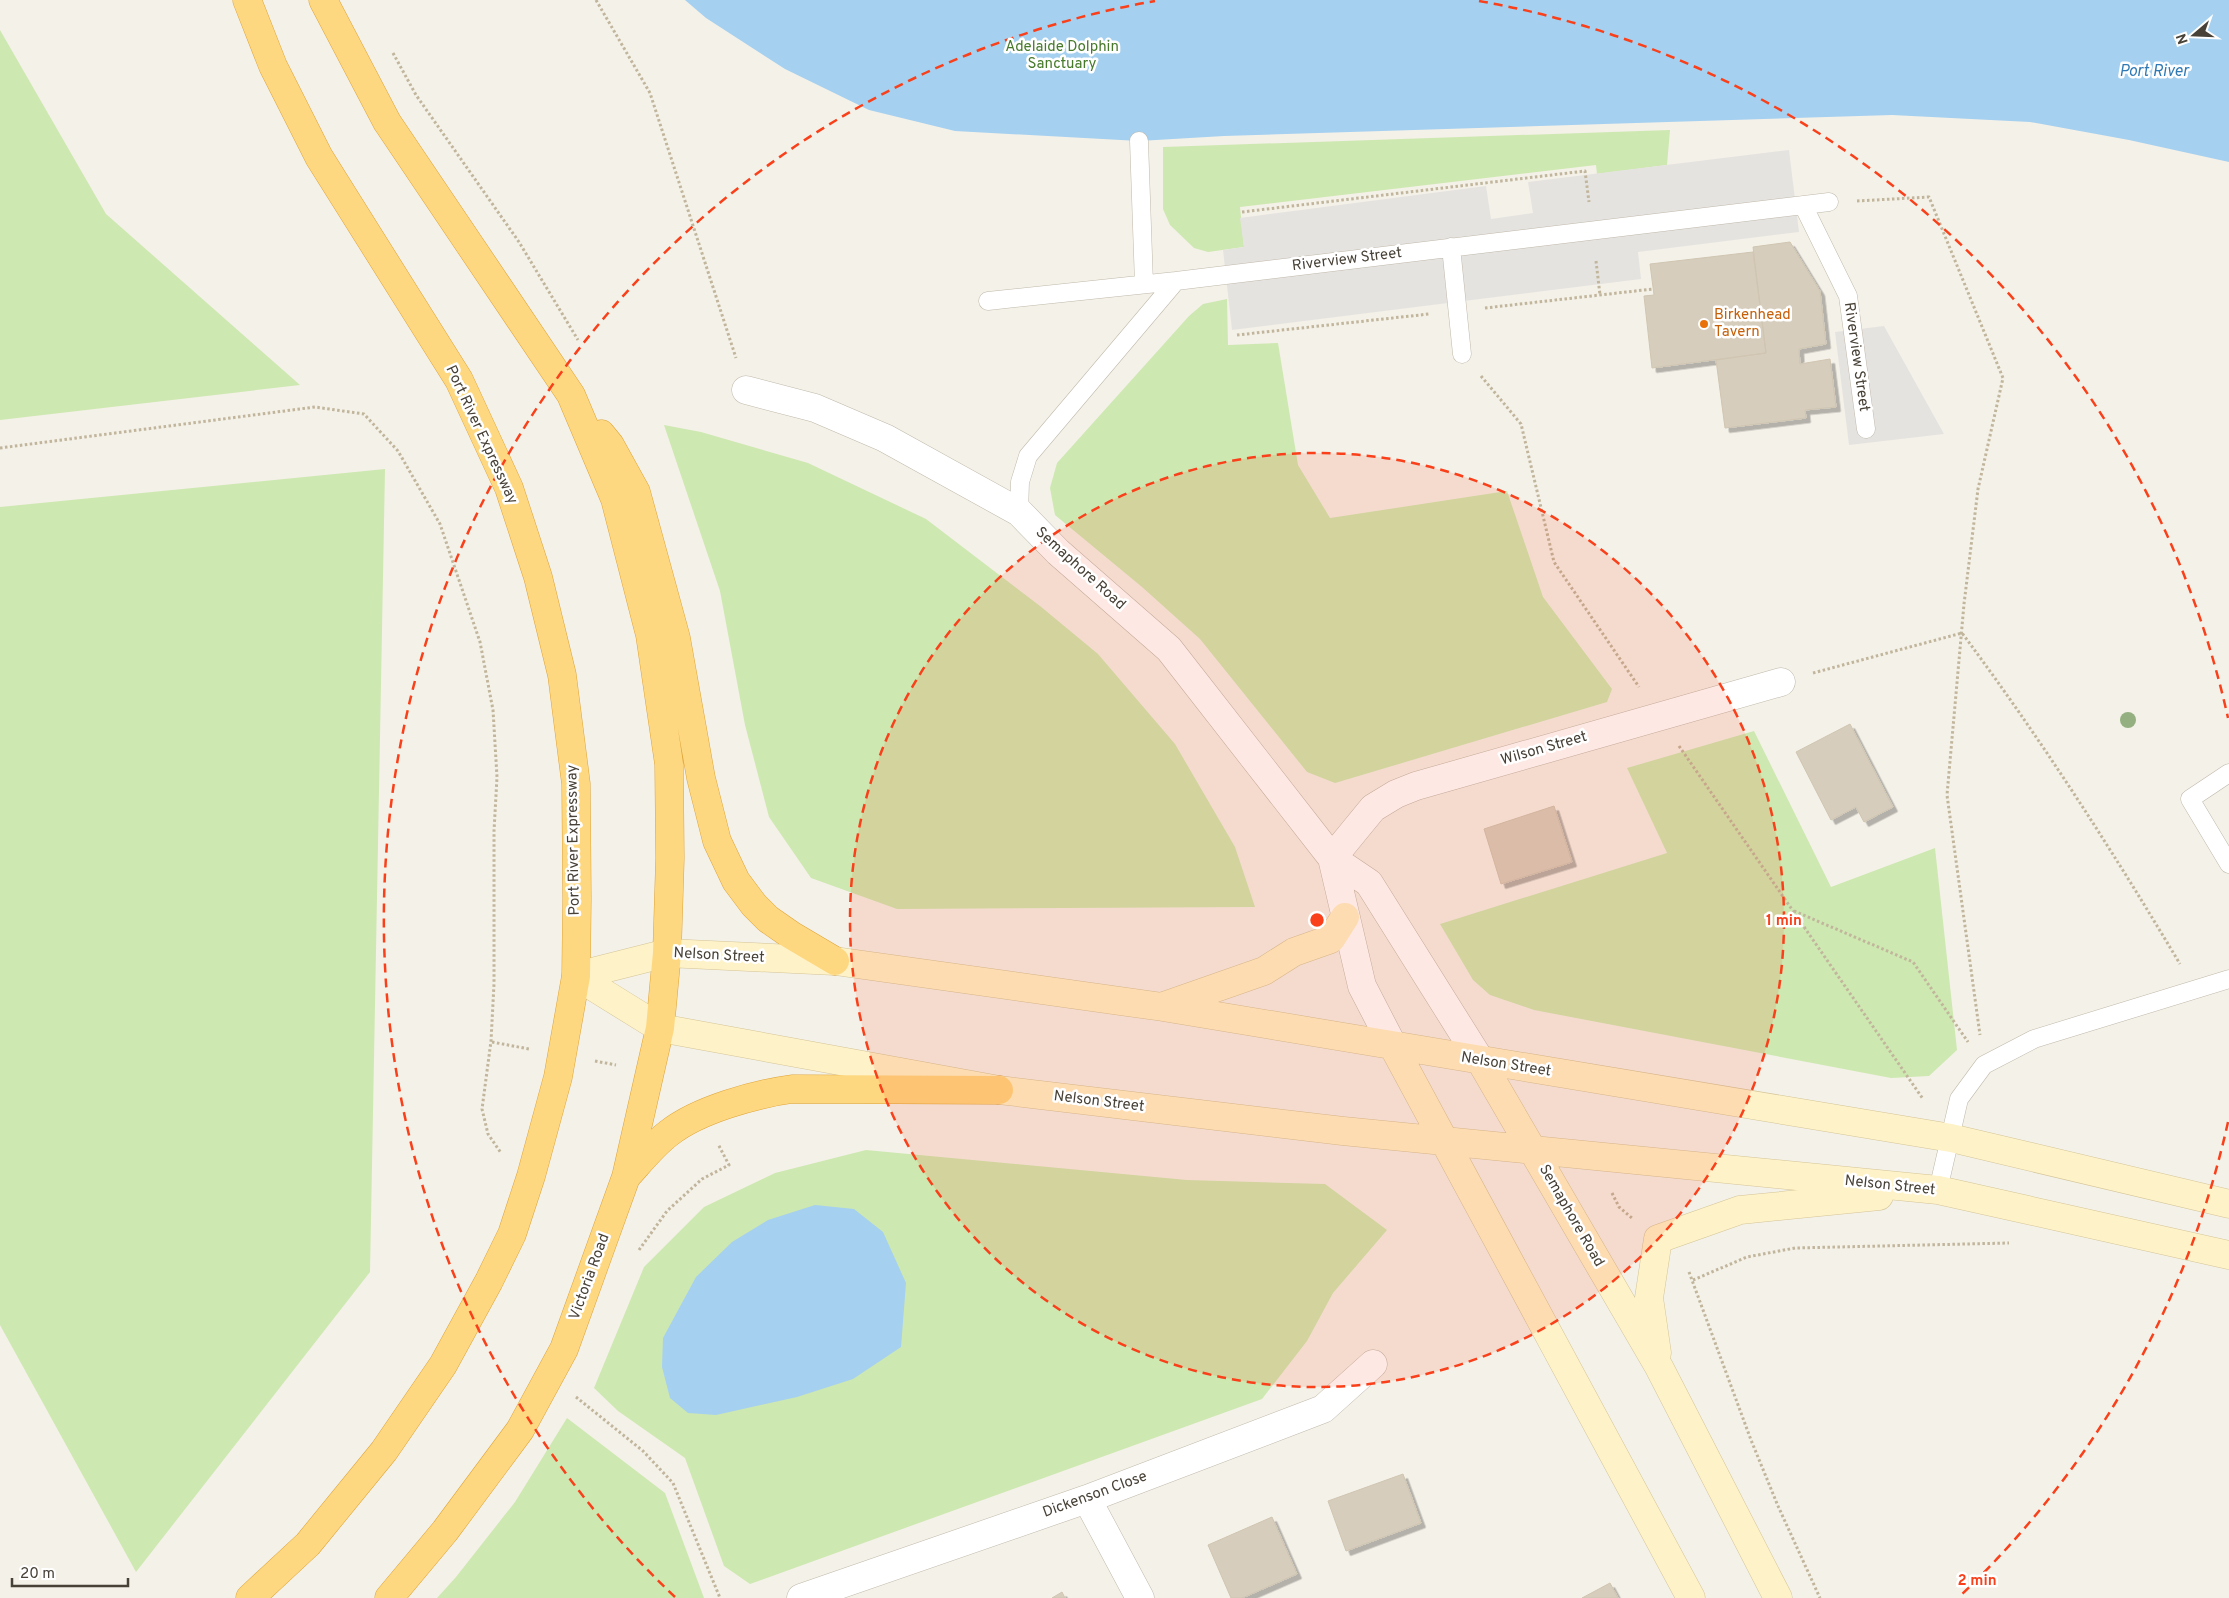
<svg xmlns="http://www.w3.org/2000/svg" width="2229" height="1598" font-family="Overpass,sans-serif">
<defs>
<filter id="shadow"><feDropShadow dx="4.5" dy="4.5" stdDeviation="0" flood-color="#0004"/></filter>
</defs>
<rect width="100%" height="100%" fill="#f4f1e8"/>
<!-- green -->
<path fill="#cee8b1" d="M0,30l106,184 194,171 -300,35z
M1670,130l-3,35 -70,9 -1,-9 -356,42 4,40 -36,5 -14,-4 -24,-23 -7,-16v-62z
M1227,299l1,46 50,-2 20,122 32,53 177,-27 36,106 69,92 -5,13 -272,81 -28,-11 -107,-133 -58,-52 -87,-72 -5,-27 7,-25 132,-147 14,-12z
M664,425l37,7 107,31 118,56 114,87 58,48 77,90 60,103 20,60 -358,2 -86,-31 -42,-61 -24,-92 -25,-134z
M385,469l-15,803 -234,300 -136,-247v-818z
M1754,731l77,156 104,-39 22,202 -28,26 -38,2 -357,-68 -44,-15 -17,-15 -33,-56 227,-71 -40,-85z
M866,1150l321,30 138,4 62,46 -54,63 -26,48 -45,58 -512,185 -26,-18 -39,-108 -67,-47 -24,-23 50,-121 60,-60 71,-34z
M567,1418l98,75 39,105h-267l19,-21 59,-75z"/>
<!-- parking -->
<path fill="#e5e3e0" d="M1789,150l10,82 -161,20 3,27 -409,51 -9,-80 21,-3 -4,-29 246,-32 5,33 42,-6 -5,-31z
M1884,326l60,108 -95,11 -14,-113z"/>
<!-- water -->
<path fill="#a5d0f0" d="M685,0h1544v162l-100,-22 -99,-18 -138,-7 -668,21 -85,5 -184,-10 -86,-21 -84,-41 -79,-51z
M815,1205l39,4 29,23 23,51 -5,64 -48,32 -56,18 -81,18 -28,-2 -18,-15 -8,-31 1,-29 33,-61 36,-35 36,-22z"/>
<!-- building -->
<path fill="#d6cdbd" stroke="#d0c5b1" filter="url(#shadow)" d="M1790,242l30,49 6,53 -27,5 1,15 30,-5 6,48 -31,3 1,8 -81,10 -9,-68 50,-7 -13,-106z
M1753,252l13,101 -114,15 -8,-72 10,-1 -4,-31z
M1850,724l43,83 -29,15 -8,-15 -25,13 -35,-68z
M1554,806l18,56 -71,22 -17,-55z
M1403,1474l18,49 -75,28 -18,-50z
M1272,1517l25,57 -55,24h-11l-23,-53z
M1610,1583l8,15h-36z
M1062,1592l3,6h-13z"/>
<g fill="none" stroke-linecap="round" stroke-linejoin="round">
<!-- service casing -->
<g stroke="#c0b9ab" stroke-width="19">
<path id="service" d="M1139,141l5,143
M1803,205l45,91 18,133
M1451,247l11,107
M988,301l188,-20
M1019,512l1,-30 8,-26 148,-175 653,-79
M2229,773l-39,26 39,65
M1938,1190l21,-91 25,-34 50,-26 195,-60"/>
</g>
<!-- minor casing -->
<g stroke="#c0b9ab" stroke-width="29">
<path id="minor" d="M746,390l69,18 70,30 134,74 39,40 111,97 163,209 37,25 111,177
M1332,858l41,-50 23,-14 20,-8 365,-104
M1332,858l30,128 31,60
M1087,1499l53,99
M801,1598l286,-99 236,-90 50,-45"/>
</g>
<!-- secondary casing -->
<g stroke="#d4c598" stroke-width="29">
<path id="secondary" d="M576,976l84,52 339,62 344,41 595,59 291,65
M576,976l91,-23 168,8 328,46 788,131 278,66
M1164,1006l100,-35 30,-19 37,-13 14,-22
M1393,1046l298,552
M1480,1060l179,307 119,231
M1657,1353l-8,-55 9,-59 82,-29 139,-14"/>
</g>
<!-- trunk casing -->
<g stroke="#dda439" stroke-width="29">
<path id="trunk" d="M247,0l26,66 46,91 140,223 50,108 29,89 24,98 14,109 1,115 -1,77 -18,101 -27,99 -19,58 -23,47 -46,84 -59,86 -76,93 -58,54
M323,0l64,122 184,273 44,104 35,136 19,129 1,94 -3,95 -7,75 -34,149 -62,172 -44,81 -75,101 -56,67
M601,434l9,11 26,47 40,146 25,140 16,63 19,40 18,24 14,14 23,16 44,26
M626,1177c13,-14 27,-32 43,-44 29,-23 86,-39 123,-44l207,1"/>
</g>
<!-- path -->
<path stroke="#c1b59c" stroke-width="3" stroke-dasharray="2.5 2.5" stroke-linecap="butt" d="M596,0l54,93 86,265
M393,53l23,42 103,147 59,98
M1857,201l72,-4 74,181 -25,111 -14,115 -17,191 33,240
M1242,212l343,-41 4,31
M1596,261l4,34
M1485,308l168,-19
M1237,335l192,-21
M1481,376l40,48 33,138 85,125
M0,448l315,-41 49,7 34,37 42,73 40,118 13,68 4,67 -3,54v153l-3,57 -9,68 6,25 13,19
M1813,673l149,-40c79,106 150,217 218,331
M1679,746l244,353
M1794,911l119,51 55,80
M492,1042l37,7
M595,1061l21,4
M1612,1193l7,14 14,12
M639,1250l28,-39 35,-32 27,-14 -11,-21
M1689,1272l62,168 27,66 42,92
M1693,1280l54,-23 48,-9 214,-5
M576,1397l67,54 30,32 47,115"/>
<!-- service -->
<use href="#service" stroke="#fff" stroke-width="18"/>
<!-- minor -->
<use href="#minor" stroke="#fff" stroke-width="28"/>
<!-- secondary -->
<use href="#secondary" stroke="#fef2c8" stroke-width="28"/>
<!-- trunk -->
<use href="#trunk" stroke="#fed880" stroke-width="28"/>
</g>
<!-- trees -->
<circle fill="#94b080" cx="2128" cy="720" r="8"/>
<!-- distance rings -->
<circle cx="1317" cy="920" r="467" fill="#f9401a" fill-opacity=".12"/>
<g fill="none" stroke="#f9401a" stroke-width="2.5" stroke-dasharray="9 6">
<circle cx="1317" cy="920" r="467"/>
<path d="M2228 1122A933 933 0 0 1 1959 1597M675 1597A933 933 0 0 1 1155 1M1479 1A933 933 0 0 1 2228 718"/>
</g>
<!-- markers -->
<circle fill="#e8710a" stroke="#fff" stroke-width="2" cx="1704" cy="324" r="5"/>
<g text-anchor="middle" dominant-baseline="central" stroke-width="5" stroke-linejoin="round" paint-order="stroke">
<!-- park labels -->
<g font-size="15" fill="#467a2a" stroke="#fff">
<text x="1062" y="47">Adelaide Dolphin<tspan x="1062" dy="17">Sanctuary</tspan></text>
</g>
<!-- street labels -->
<g font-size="15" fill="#474137" stroke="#fff">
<text transform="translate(1347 260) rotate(-7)">Riverview Street</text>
<text transform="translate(1856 357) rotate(82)">Riverview Street</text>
<text transform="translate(481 435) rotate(65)">Port River Expressway</text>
<text transform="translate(1080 569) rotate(42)">Semaphore Road</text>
<text transform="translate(1544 749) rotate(-16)">Wilson Street</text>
<text transform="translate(574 840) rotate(-91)">Port River Expressway</text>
<text transform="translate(719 956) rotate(3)">Nelson Street</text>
<text transform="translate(1506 1065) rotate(9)">Nelson Street</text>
<text transform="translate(1099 1102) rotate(7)">Nelson Street</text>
<text transform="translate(1890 1186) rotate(6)">Nelson Street</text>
<text transform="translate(1571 1216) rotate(60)">Semaphore Road</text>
<text transform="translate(590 1277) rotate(-70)">Victoria Road</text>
<text transform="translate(1095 1495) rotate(-20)">Dickenson Close</text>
</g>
<!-- food labels -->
<g font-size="15" fill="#c56008" stroke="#fff" text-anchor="start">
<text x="1714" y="315">Birkenhead<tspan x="1714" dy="17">Tavern</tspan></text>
</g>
<!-- water labels -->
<g font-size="16" font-style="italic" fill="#2f79b4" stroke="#fff">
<text x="2154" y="72">Port River</text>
</g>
</g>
<circle cx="1317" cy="920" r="8" fill="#f9401a" stroke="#fff" stroke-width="2.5"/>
<g font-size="15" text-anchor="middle" font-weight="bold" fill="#f9401a" stroke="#fff" stroke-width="5" stroke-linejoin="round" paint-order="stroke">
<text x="1784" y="925">1 min</text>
<text x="1977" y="1585">2 min</text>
</g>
<!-- north arrow -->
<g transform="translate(2194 35) rotate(251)" stroke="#ffffff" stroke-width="4" paint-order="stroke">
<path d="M0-4L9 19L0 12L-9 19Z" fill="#474137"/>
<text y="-8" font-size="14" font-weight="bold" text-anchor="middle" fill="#474137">N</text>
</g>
<!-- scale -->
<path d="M12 1578v8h116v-8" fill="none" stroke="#474137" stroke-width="2.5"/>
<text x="20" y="1578" font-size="15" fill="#474137" stroke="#ffffff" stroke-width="4" paint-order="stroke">20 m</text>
</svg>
